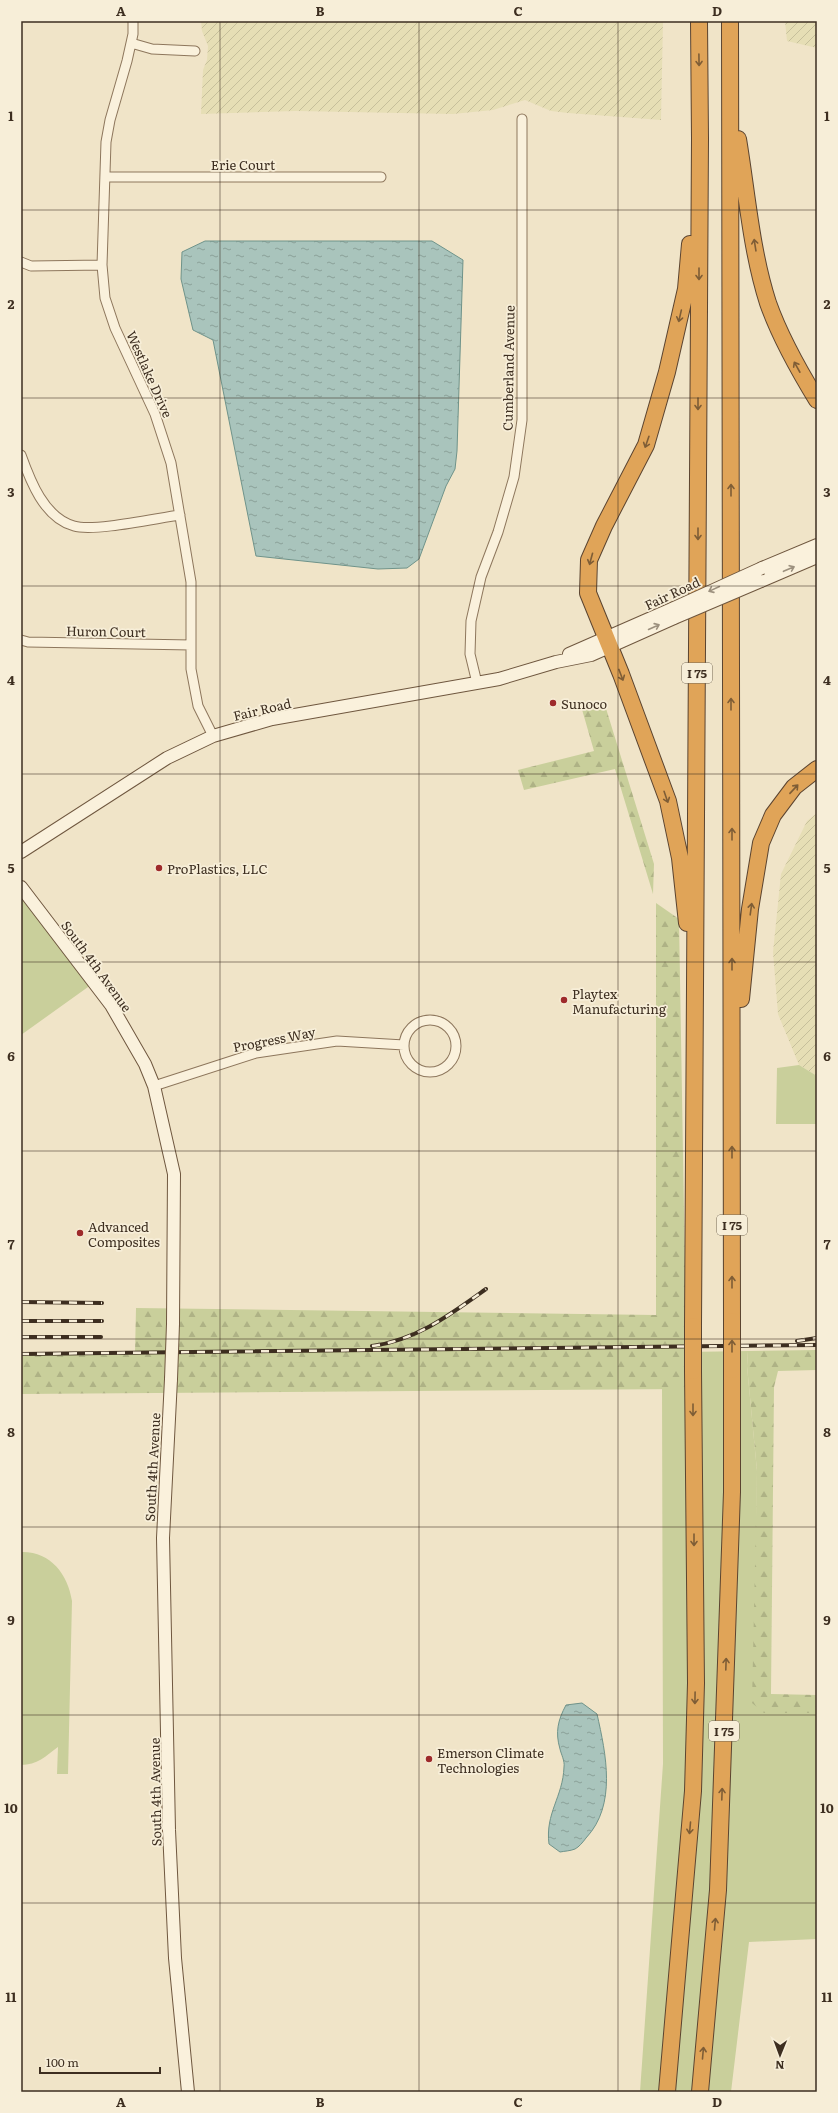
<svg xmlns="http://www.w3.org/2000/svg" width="838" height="2113" font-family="Literata,serif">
<defs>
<pattern id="farmland-furrows" width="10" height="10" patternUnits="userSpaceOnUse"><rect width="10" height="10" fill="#e6deb5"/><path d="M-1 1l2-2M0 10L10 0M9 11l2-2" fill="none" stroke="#c6bf9b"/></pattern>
<pattern id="forest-firs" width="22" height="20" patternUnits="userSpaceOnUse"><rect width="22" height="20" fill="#c9cf9b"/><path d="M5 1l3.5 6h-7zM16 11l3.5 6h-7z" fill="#aeb285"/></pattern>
<pattern id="water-ripples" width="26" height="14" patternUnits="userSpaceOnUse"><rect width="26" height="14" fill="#a9c4bc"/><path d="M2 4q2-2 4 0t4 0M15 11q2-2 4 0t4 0" fill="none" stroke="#8ba098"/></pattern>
</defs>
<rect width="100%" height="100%" fill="#f0e4c8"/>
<!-- farmland -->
<path fill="url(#farmland-furrows)" d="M201,21h462l-2,99 -93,-7 -17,-2 -26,-11 -32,10 -40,4 -157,-3 -95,3 2,-44 4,-10 1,-14 -6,-15z
M785,21h32v27l-30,-7z
M817,813v263l-18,-11 -21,-51 -5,-62 8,-78 26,-53z"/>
<!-- grass -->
<path fill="#c9cf9b" d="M21,887l74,95 -74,53z
M799,1065l18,11v48h-41l1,-56z
M748,1351l-1,15 10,105 -1,109 9,133h52v226l-68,3 -18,150h-91l23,-328 -1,-376h25v-36z
M21,1552c29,-1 47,22 51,49l-4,173h-11l1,-27c-12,9 -21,18 -37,18z"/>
<!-- forest -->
<path fill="url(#forest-firs)" d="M604,702l50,162 -1,30 -38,-125 -91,21 -6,-20 76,-19 -13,-45z
M656,903l23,16 8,470 -666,5v-40l114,-1 1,-45 520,7z
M817,1350v20l-39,1 -4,16 -3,307 46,1v18h-53l-12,-10 5,-232 -10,-105 1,-15z"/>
<!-- water -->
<path fill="url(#water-ripples)" stroke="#6f938a" d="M205,241h227l31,19 -6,191 -2,18 -9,17 -27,73 -12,9 -29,1 -122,-13 -43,-216 -20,-10 -12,-51 1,-27z
M582,1703l15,11c9,40 20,91 -11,124 -3,4 -7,9 -11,11 -5,2 -10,2 -15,3l-11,-8c-4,-31 14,-47 15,-77 1,-6 -3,-13 -4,-18 -5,-17 -2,-29 6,-44z"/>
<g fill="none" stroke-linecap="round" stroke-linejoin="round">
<!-- street casing -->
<g stroke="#8d765c" stroke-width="11">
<path id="street" d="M133,21v13l-6,27 -17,59 -4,22 -4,123 3,33 10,30 40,86 16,49 20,119v87l7,37 15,30
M131,43l21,6 43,2
M105,177h276
M21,262l10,4 71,-1
M21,455c9,25 23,63 53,71 20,6 83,-8 106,-11
M21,640l7,2 163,3
M477,683l-7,-29 1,-33 10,-44 17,-45 16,-55 8,-57v-301
M404 1046a26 26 0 1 1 52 0a26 26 0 1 1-52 0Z
M154,1086l102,-33 81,-12 67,4"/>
</g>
<!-- secondary casing -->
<g stroke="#6f573f" stroke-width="14">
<path id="secondary" d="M762,568l55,-23
M761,581l56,-24
M569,654l105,-46
M21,852l146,-94 46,-22 59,-17 227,-40 57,-17 35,-7 83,-37
M21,887l90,118 34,59 9,22 20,88 -1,150
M171,1379l-8,159 6,292 6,128 13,134"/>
</g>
<!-- highway casing -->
<g stroke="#5b4430" stroke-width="18">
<path id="highway" d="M730,21l2,1300
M738,139c9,54 13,111 30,164 12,34 30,66 49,97
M687,923l-7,-65 -12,-57 -47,-127 -33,-81 1,-33 15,-34 42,-81 21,-73 19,-83 4,-45
M741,999l9,-90 11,-66 12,-28 21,-28 23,-18
M693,1326l7,-1187 -1,-118
M667,2092l26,-301 3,-108 -3,-312
M700,2092l18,-202 14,-398v-122"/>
</g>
<!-- street -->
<use href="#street" stroke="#faf1dc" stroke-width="9"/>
<!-- secondary -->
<use href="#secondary" stroke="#faf1dc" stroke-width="12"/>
<!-- highway -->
<use href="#highway" stroke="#e0a458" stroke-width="16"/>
<!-- rail casing -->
<g stroke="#3d2e20" stroke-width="4">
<path id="rail" d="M21,1302l81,1
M21,1321h81
M21,1337h80
M797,1341l20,-3
M372,1346c45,-6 79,-32 114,-57
M21,1354l796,-9"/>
</g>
<!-- rail -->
<use href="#rail" stroke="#f7eed8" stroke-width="2.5" stroke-dasharray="8" stroke-linecap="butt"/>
<!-- secondary-bridge casing -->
<g stroke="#6f573f" stroke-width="14" stroke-linecap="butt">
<path id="secondary-bridge" d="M674,608l88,-40
M674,618l87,-37
M171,1379l2,-55"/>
</g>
<!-- highway-bridge casing -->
<g stroke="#5b4430" stroke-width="18" stroke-linecap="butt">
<path id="highway-bridge" d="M732,1321v49
M693,1326v45"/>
</g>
<!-- secondary-bridge -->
<use href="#secondary-bridge" stroke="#faf1dc" stroke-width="12"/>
<!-- highway-bridge -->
<use href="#highway-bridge" stroke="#e0a458" stroke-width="16"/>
</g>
<!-- one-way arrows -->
<defs><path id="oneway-shaft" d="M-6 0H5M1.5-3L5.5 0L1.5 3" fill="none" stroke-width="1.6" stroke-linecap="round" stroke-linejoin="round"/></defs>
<g stroke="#7e5d36">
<use href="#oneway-shaft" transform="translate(699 60) rotate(89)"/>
<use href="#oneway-shaft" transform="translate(755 245) rotate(-99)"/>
<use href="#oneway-shaft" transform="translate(699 274) rotate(90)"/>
<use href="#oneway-shaft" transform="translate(680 316) rotate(103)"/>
<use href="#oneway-shaft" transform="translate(797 367) rotate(-119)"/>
<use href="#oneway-shaft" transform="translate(698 404) rotate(90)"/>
<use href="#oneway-shaft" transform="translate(647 442) rotate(109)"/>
<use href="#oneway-shaft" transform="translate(731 490) rotate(-90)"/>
<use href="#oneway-shaft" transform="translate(698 534) rotate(90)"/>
<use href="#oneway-shaft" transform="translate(591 559) rotate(105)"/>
<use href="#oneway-shaft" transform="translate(621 675) rotate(69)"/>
<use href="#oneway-shaft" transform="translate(731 704) rotate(-90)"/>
<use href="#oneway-shaft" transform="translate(794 789) rotate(-47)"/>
<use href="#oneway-shaft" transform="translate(666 797) rotate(71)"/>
<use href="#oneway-shaft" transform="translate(732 834) rotate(-90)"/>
<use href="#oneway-shaft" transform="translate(751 909) rotate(-82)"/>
<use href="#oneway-shaft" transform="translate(732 964) rotate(-90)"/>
<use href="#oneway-shaft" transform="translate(732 1152) rotate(-90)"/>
<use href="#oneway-shaft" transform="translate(732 1282) rotate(-90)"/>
<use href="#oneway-shaft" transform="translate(732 1346) rotate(-90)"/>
<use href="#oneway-shaft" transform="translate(693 1410) rotate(90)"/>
<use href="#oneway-shaft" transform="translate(694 1540) rotate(90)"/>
<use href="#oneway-shaft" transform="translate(726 1664) rotate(-88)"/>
<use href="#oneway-shaft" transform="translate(695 1698) rotate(91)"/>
<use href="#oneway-shaft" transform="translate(722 1794) rotate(-88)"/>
<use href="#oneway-shaft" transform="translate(690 1828) rotate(95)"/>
<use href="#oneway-shaft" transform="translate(715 1924) rotate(-85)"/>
<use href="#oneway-shaft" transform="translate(703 2053) rotate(-85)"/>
</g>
<g stroke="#9c907e">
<use href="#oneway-shaft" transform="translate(789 569) rotate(-23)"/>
<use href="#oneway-shaft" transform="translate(714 589) rotate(155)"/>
<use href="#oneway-shaft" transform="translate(654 627) rotate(-24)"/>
</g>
<!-- grid -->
<path fill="none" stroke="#3d2e20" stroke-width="1" stroke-opacity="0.55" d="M220,21v2071M419,21v2071M618,21v2071M21,210h796M21,398h796M21,586h796M21,774h796M21,962h796M21,1151h796M21,1339h796M21,1527h796M21,1715h796M21,1903h796"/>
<!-- markers -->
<g fill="#9e2a2b" stroke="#f7eed8" stroke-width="1.5">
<circle cx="553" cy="703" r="4"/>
<circle cx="159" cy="868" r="4"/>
<circle cx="564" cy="1000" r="4"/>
<circle cx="80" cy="1233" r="4"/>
<circle cx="429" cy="1759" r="4"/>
</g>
<g text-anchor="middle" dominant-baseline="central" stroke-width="3.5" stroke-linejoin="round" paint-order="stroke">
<!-- shield labels -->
<g fill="#f7eed8" stroke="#756857" stroke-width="1">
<rect x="682" y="663" width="30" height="20" rx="3"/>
<rect x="717" y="1215" width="30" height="20" rx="3"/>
<rect x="709" y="1721" width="30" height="20" rx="3"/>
</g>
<g font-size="12" font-weight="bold" fill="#3d2e20">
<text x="697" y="673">I 75</text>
<text x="732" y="1225">I 75</text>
<text x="724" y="1731">I 75</text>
</g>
<!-- street labels -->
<g font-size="13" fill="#3d2e20" stroke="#f7eed8">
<text x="243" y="164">Erie Court</text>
<text transform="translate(508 368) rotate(-89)">Cumberland Avenue</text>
<text transform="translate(150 374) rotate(66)">Westlake Drive</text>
<text transform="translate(672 593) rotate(-25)">Fair Road</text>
<text transform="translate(106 631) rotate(1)">Huron Court</text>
<text transform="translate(262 709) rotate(-13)">Fair Road</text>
<text transform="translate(97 966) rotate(54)">South 4th Avenue</text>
<text transform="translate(274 1039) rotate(-11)">Progress Way</text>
<text transform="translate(152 1467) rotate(-87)">South 4th Avenue</text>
<text transform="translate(155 1792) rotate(-91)">South 4th Avenue</text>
</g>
<!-- poi labels -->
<g font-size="13" fill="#3d2e20" stroke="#f7eed8" text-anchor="start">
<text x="561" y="703">Sunoco</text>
<text x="167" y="868">ProPlastics, LLC</text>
<text x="572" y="993">Playtex<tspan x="572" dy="15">Manufacturing</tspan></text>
<text x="88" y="1226">Advanced<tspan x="88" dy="15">Composites</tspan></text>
<text x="437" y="1752">Emerson Climate<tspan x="437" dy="15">Technologies</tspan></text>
</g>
</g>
<!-- border -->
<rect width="838" height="2113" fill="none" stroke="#f7eed8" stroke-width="44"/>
<!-- north arrow -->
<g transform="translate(780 2055) rotate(181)" stroke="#f7eed8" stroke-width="3" paint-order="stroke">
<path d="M0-3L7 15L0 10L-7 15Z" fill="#3d2e20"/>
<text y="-6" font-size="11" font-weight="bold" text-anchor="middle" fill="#3d2e20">N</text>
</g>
<!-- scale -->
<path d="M40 2067v6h120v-6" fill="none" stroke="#3d2e20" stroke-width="2"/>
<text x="46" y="2067" font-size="12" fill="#3d2e20" stroke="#f7eed8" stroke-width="3" paint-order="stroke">100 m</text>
<rect x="22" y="22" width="794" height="2069" fill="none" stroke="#3d2e20" stroke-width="1.5"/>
<g font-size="13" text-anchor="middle" font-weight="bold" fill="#3d2e20">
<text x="121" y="16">A</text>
<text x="320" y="16">B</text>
<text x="518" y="16">C</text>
<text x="717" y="16">D</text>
<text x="11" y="121">1</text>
<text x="827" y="121">1</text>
<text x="11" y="309">2</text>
<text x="827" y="309">2</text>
<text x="11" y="497">3</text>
<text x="827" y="497">3</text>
<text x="11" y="685">4</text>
<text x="827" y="685">4</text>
<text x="11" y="873">5</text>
<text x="827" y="873">5</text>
<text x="11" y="1061">6</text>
<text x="827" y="1061">6</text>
<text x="11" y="1249">7</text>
<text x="827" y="1249">7</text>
<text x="11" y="1437">8</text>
<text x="827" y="1437">8</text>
<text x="11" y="1625">9</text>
<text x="827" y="1625">9</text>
<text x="11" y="1813">10</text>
<text x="827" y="1813">10</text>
<text x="11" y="2002">11</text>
<text x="827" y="2002">11</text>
<text x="121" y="2107">A</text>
<text x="320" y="2107">B</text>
<text x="518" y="2107">C</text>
<text x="717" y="2107">D</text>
</g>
</svg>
